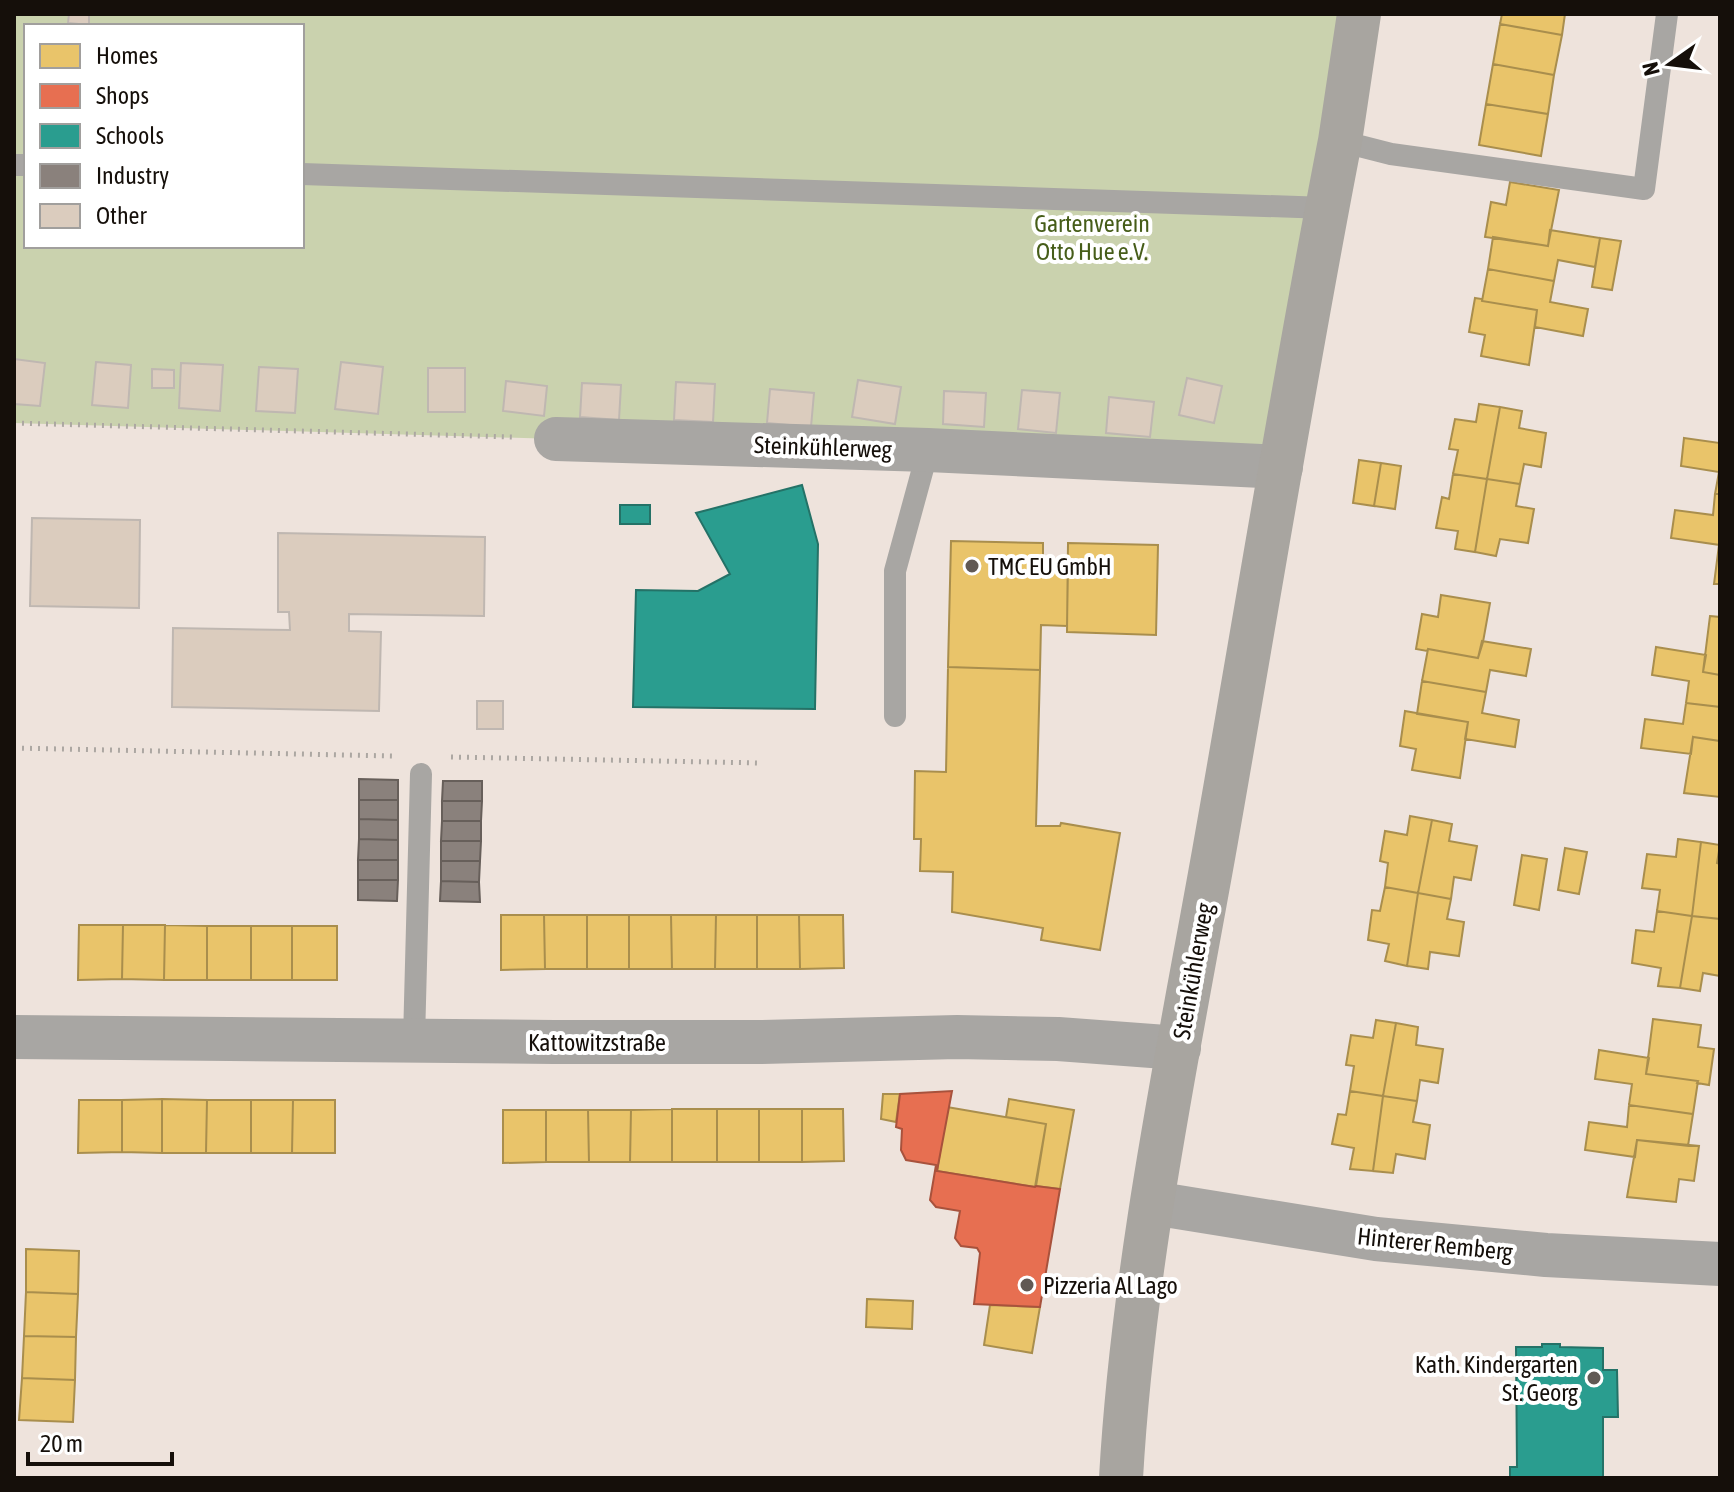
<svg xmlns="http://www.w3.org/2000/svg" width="1734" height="1492" font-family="'Asap Condensed',sans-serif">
<rect width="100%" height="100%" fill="#eee3dc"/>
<!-- green -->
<path fill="#cad2ae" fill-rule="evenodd" d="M14,14h1345l-78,453 -725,-28 -542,-16zM26,26h276v220h-276z"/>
<!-- homes -->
<path fill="#e9c46a" stroke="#a98e4d" stroke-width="2" d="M1502,14h63l-3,21 -62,-11z
M1500,24l62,11 -8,40 -61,-11z
M1493,64l61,11 -6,39 -62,-10z
M1486,104l62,10 -7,42 -62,-11z
M1510,182l49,8 -11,56 -63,-9 6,-35 15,3z
M1550,230l50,8 -5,29 -37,-7 -4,21 -66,-12 5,-32 55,9z
M1600,238l21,3 -9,49 -20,-3z
M1488,269l66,12 -4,21 38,7 -5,27 -48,-9 2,-17 -55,-9z
M1475,298l7,1v2l55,9 -8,55 -48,-9 4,-21 -16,-3z
M1479,404l21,3 -13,72 -34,-5 5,-24 -9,-1 6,-30 21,3z
M1500,407l22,4 -3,17 27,5 -5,34 -17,-3 -4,20 -33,-5z
M1684,438l36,5v51h-5l4,-22 -38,-6z
M1359,460l22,3 -7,43 -21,-3z
M1381,463l20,3 -6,43 -21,-3z
M1453,474l34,5 -12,73 -20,-3 3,-18 -22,-3 6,-31 7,2z
M1487,479l33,5 -4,22 18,3 -6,34 -28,-4 -4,17 -21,-4z
M1715,494h5v51l-49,-7 4,-28 38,5z
M951,541l92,2v22h25l-1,61 -26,-1 -1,45 -92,-3z
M1068,543l90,2 -2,90 -89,-3z
M1719,545h1v39h-6z
M1441,595l49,8 -7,39 -5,16 -50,-9 -1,2 -11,-2 6,-35 16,3z
M1710,616l10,1v58l-17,-3z
M1482,641l49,8 -5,27 -36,-6 -4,22 -64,-11 6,-32 50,9z
M1656,647l50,8 -3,17 17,3v32l-34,-4 3,-22 -37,-6z
M948,667l92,3 -4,156h24l1,-3 59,10 -20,117 -59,-10 2,-12 -91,-16 1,-40 -33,-1 1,-32h-7l1,-68 31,1z
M1422,681l64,11 -4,21 37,7 -4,27 -50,-8 3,-17 -51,-8z
M1686,703l34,4v34l-27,-4 -2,17 -50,-6 4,-29 38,5z
M1405,711l63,11 -8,56 -48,-8 4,-21 -16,-3z
M1693,737l27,4v56l-36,-4z
M1410,816l22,4 -14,73 -33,-6 3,-24 -8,-2 5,-30 22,4z
M1432,820l20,4 -3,17 28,5 -6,34 -17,-3 -3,22 -33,-6z
M1678,839l23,3 -9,74 -35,-5 3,-21 -18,-2 5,-34 29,3z
M1701,842l19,3 -3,18 3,1v55l-28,-3z
M1565,848l22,4 -8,42 -21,-4z
M1522,855l25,4 -8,51 -25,-5z
M1385,887l33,6 -11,73 -22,-5 4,-17 -21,-4 4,-30 8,1z
M1418,893l33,6 -4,20 17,3 -5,34 -29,-4 -2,17 -21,-3z
M1657,911l35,5 -12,72 -22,-2 3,-18 -29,-5 4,-33 18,2z
M501,915h43l1,54 -44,1z
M544,915h43v54h-42z
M587,915h42v54h-42z
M629,915h42l1,54h-43z
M671,915h45l-1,54h-43z
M716,915h41v54h-42z
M757,915h42l1,54h-43z
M799,915h44l1,53 -44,1z
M1692,916l28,3v57l-17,-3 -3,18 -20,-3z
M79,925h44l-1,54 -44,1z
M123,925h42l-1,55 -42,-1z
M165,925l42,1v54h-43z
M207,926h44v54h-44z
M251,926h41v54h-41z
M292,926h45v54h-45z
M1653,1019l48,6 -3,22 16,2 -5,36 -12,-2 1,-2 -52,-7z
M1376,1020l20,3 -13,73 -33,-5 4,-25 -8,-1 5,-30 22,3z
M1396,1023l22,4 -2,18 27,4 -5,34 -18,-3 -3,21 -34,-5z
M1599,1050l50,8 -3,16 52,7 -5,33 -64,-9 3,-21 -37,-5z
M1350,1091l33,5 -10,75 -23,-2 4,-21 -22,-4 6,-30 8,1z
M883,1094h17l-4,28 -15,-3z
M1383,1096l34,5 -4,21 17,3 -5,34 -29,-5 -3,19 -20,-2z
M162,1099v54l-40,-1v-52z
M162,1099l45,1 -1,53h-44z
M1009,1099l65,11 -14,79 -24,-3 10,-62 -40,-7z
M79,1100h43v52l-44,1z
M207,1100h44v53h-45z
M251,1100h42l-1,53h-41z
M293,1100h42v53h-43z
M1629,1105l64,9 -5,32 -51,-6 -2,17 -50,-7 4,-28 38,5z
M947,1107l99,17 -11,63 -98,-16z
M672,1109h45v53h-45z
M672,1109v53h-42l1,-52z
M717,1109h42v53h-42z
M759,1109h43v53h-43z
M802,1109h41l1,52 -42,1z
M503,1110h43v52l-43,1z
M546,1110h42l1,52h-43z
M588,1110h43l-1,52h-41z
M1637,1140l62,6 -5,35 -15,-2 -3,23 -49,-5z
M26,1249l53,2 -1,43 -52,-2z
M26,1292l52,2 -2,43 -52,-1z
M867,1299l46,2 -1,28 -46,-2z
M990,1305l50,2 -8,46 -48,-8z
M24,1336l52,1 -1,43 -53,-2z
M22,1378l53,2 -2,42 -54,-2z"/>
<!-- shops -->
<path fill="#e76f51" stroke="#a8523c" stroke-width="2" d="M952,1091l-15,80 98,16 1,-1 24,3 -20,118 -66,-3 6,-51 -3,-5 -16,-2 -6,-8 5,-27 -24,-4 -6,-7 6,-35 -30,-5 -5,-10 1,-21 -6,-2 4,-33z"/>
<!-- schools -->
<path fill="#2a9d8f" stroke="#247267" stroke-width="2" d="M802,485l16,59 -3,165 -182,-2 3,-117 62,1 32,-17 -34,-61z
M620,505h30v19h-30z
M1542,1344h18v3l43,1v22h14l1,47h-15v61h-93v-11h7l-1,-120h26z"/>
<!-- industry -->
<path fill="#8a817c" stroke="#675f5a" stroke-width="2" d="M359,779l39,1v20h-39z
M443,781h39v20h-40z
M359,800h39v20l-39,-1z
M442,801h40l-1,20h-39z
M359,819l39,1v20l-39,-1z
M442,821h39v20h-40z
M359,839l39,1v20h-40z
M441,841h40l-1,20h-39z
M358,860h40v20h-40z
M441,861h39l-1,21 -38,-1z
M358,880h40l-1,21 -39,-1z
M441,881l38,1 1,20 -40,-1z"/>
<!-- building -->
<path fill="#dbccbe" stroke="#bfb7b1" stroke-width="2" d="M69,14h20v11l-21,-2z
M14,359l31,4 -5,43 -26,-2z
M96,362l35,3 -3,43 -36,-3z
M341,362l42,5 -5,47 -43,-5z
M181,363l42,2 -3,46 -41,-3z
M259,367l39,2 -3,44 -39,-2z
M428,368h37v44h-37z
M152,369l22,1v18h-22z
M1187,378l35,8 -8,37 -35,-8z
M858,380l43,7 -6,37 -43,-7z
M506,381l41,5 -3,30 -41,-5z
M676,382l39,2 -2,38 -39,-2z
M582,383l39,2 -2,35 -39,-3z
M770,389l44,4 -3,34 -44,-4z
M1022,390l38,3 -4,40 -38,-4z
M944,391l42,2 -2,34 -41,-3z
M1109,397l45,5 -4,35 -44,-4z
M32,518l108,2 -1,88 -109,-2z
M278,533l207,4 -1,79 -135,-2v17l32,1 -2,79 -207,-4 1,-79 117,2 -1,-18h-11z
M477,701h26v28h-26z"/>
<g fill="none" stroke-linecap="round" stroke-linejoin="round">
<!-- path -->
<path stroke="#aca7a2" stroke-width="5" stroke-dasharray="2 6" stroke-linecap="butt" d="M14,423l499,14
M14,748l379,8
M451,757l310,6"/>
<!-- lane -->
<path stroke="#a8a6a3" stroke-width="22" d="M1340,141l51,13 253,35 23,-175
M14,165h12
M302,174l1025,34
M895,716v-145l33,-121
M414,1040l7,-266"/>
<!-- street -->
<path stroke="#a8a6a3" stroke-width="44" d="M556,439l372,11 353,17
M14,1037l540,5h208l195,-5 101,2 121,9
M1153,1203l223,36 170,16 174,9"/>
<!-- secondary -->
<path stroke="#a8a5a0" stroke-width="44" d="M1121,1478c12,-211 56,-419 93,-626 42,-237 80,-475 126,-711l19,-127"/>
</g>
<!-- markers -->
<g fill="#615954" stroke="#fff" stroke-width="3">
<circle cx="972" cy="566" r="8"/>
<circle cx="1027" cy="1285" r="8"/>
<circle cx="1594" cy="1378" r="8"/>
</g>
<g text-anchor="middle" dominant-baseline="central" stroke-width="8" stroke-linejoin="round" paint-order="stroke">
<!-- park labels -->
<g font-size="24" fill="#465d19" stroke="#fff">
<text x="1092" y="223">Gartenverein<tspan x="1092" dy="28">Otto Hue e.V.</tspan></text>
</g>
<!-- street labels -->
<g font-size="24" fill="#150f0a" stroke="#fff">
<text transform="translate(823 447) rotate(2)">Steinkühlerweg</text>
<text transform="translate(1193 971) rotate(-80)">Steinkühlerweg</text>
<text x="597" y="1042">Kattowitzstraße</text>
<text transform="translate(1435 1244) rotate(6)">Hinterer Remberg</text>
</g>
<!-- poi labels -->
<g font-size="24" fill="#150f0a" stroke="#fff" text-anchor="start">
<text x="988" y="566">TMC EU GmbH</text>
<text x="1043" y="1285">Pizzeria Al Lago</text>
<text x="1578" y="1364" text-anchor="end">Kath. Kindergarten<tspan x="1578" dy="28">St. Georg</tspan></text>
</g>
</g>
<!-- border -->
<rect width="1734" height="1492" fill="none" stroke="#150f0a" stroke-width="32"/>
<!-- legend -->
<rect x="24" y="24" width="280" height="224" fill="#ffffff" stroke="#a19f9d" stroke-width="2"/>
<rect x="40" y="44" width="40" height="24" fill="#e9c46a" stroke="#a19f9d" stroke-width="2"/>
<text x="96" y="64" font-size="24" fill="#150f0a">Homes</text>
<rect x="40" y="84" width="40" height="24" fill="#e76f51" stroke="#a19f9d" stroke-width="2"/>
<text x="96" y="104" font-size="24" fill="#150f0a">Shops</text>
<rect x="40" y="124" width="40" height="24" fill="#2a9d8f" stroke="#a19f9d" stroke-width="2"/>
<text x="96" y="144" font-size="24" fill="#150f0a">Schools</text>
<rect x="40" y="164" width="40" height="24" fill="#8a817c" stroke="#a19f9d" stroke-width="2"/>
<text x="96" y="184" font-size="24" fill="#150f0a">Industry</text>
<rect x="40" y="204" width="40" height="24" fill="#dbccbe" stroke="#a19f9d" stroke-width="2"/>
<text x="96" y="224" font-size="24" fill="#150f0a">Other</text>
<!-- north arrow -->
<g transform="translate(1670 64) rotate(256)" stroke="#ffffff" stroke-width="6" paint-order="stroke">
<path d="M0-6L14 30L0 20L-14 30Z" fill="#150f0a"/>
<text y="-12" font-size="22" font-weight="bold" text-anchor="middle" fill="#150f0a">N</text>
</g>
<!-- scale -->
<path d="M28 1452v12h144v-12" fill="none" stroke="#150f0a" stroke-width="4"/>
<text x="40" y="1452" font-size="24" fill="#150f0a" stroke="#ffffff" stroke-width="6" paint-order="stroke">20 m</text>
</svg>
